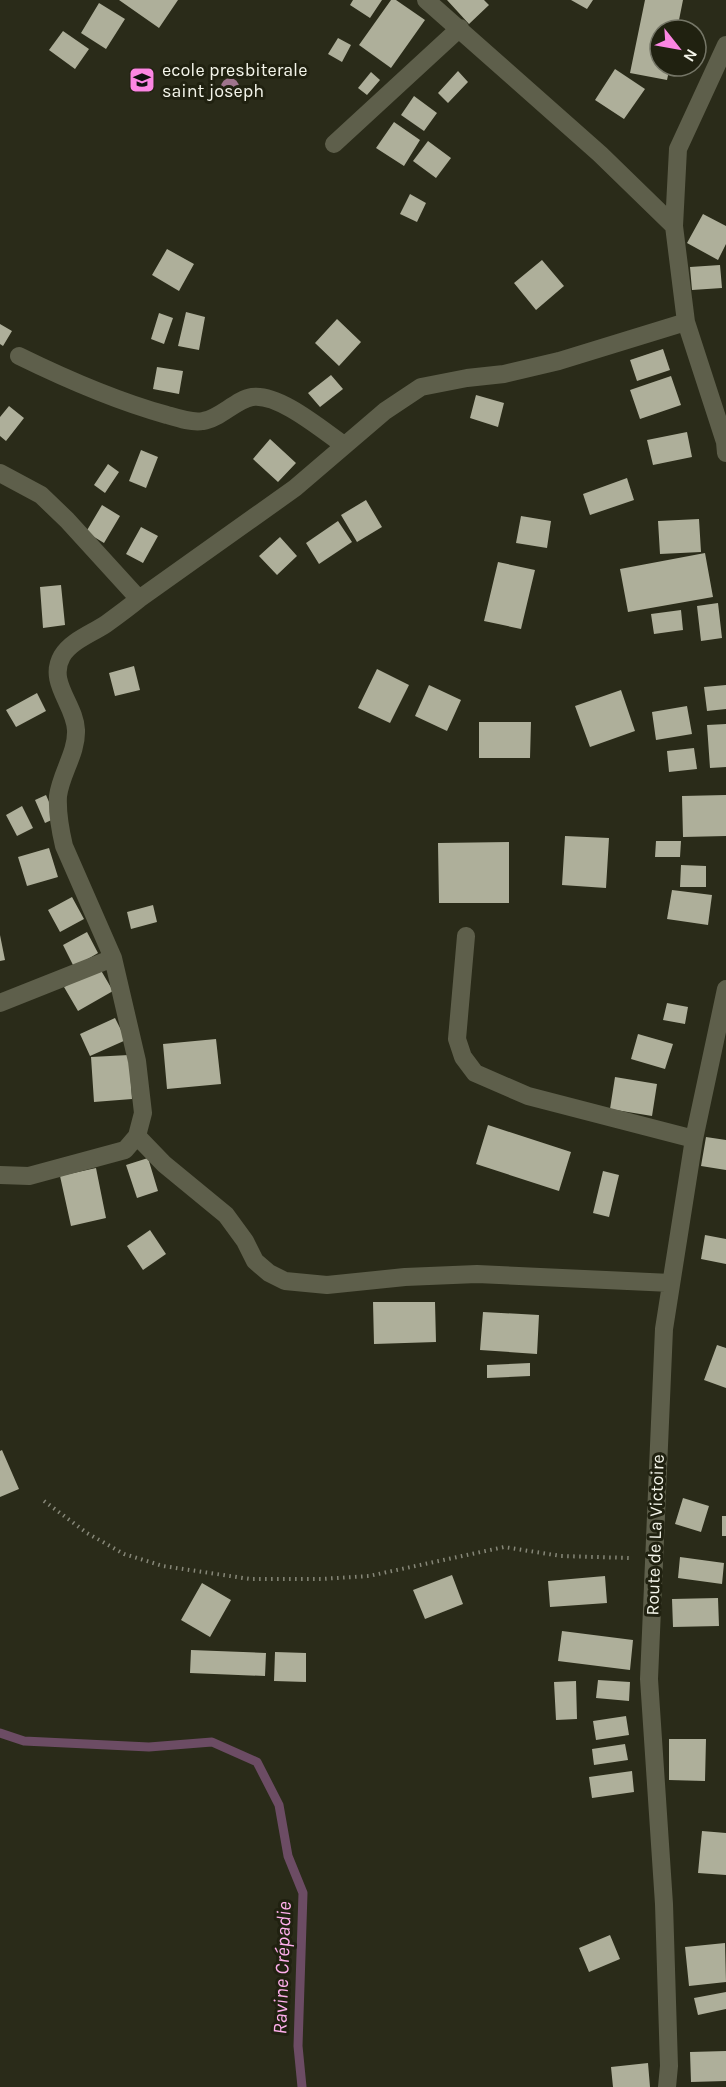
<svg xmlns="http://www.w3.org/2000/svg" width="726" height="2087" font-family="Karla,sans-serif">
<rect width="100%" height="100%" fill="#2a2b19"/>
<g fill="none" stroke-linecap="round" stroke-linejoin="round">
<!-- stream -->
<path stroke="#6c4c64" stroke-width="9" d="M0,1733l24,8 125,6 63,-5 45,20 22,43 9,51 15,37 -5,153 4,41"/>
</g>
<!-- building -->
<path fill="#aeaf9a" d="M119,0h59l-19,28z
M353,0h29l-12,18 -20,-13z
M391,0h5l29,20 -34,48 -32,-23z
M447,0h37l5,5 -20,19z
M571,0h22l-6,9z
M645,0h38l-6,30h-17v36h10l-3,14 -37,-7z
M99,3l26,16 -19,30 -25,-16z
M63,31l26,18 -14,20 -26,-19z
M338,38l13,7 -9,17 -14,-8z
M615,69l30,20 -21,30 -29,-19z
M458,71l10,11 -20,21 -10,-10z
M371,72l9,8 -13,15 -9,-7z
M414,96l23,17 -13,18 -23,-16z
M394,122l26,18 -16,26 -28,-18z
M428,141l23,17 -15,20 -23,-17z
M410,194l16,9 -9,19 -17,-8z
M703,214l23,12v18l-8,16 -31,-17z
M167,249l27,15 -15,27 -27,-16z
M542,260l22,26 -28,24 -22,-27z
M720,265l2,23 -30,2 -2,-23z
M186,312l19,5 -6,33 -21,-4z
M159,313l14,5 -9,26 -13,-5z
M337,319l24,23 -22,24 -24,-23z
M0,324l12,7 -9,15 -3,-2z
M663,349l7,21 -33,11 -7,-21z
M157,367l26,4 -4,23 -26,-5z
M331,375l12,14 -23,18 -12,-14z
M671,376l10,29 -41,14 -10,-29z
M476,395l28,8 -6,24 -28,-9z
M9,406l15,12 -18,23 -6,-5v-19z
M687,432l5,25 -39,8 -6,-25z
M270,439l26,24 -18,19 -25,-23z
M141,450l17,7 -12,31 -17,-7z
M108,464l11,8 -14,21 -11,-8z
M627,478l7,22 -44,15 -7,-21z
M366,500l16,27 -25,15 -16,-27z
M102,505l18,11 -16,27 -18,-11z
M521,516l30,5 -4,27 -31,-5z
M699,519l2,33 -41,2 -2,-33z
M338,521l14,21 -33,22 -13,-21z
M141,527l17,9 -15,27 -17,-9z
M280,537l17,19 -20,19 -18,-19z
M705,553l8,44 -85,15 -8,-43z
M498,562l37,8 -14,59 -37,-8z
M61,585l4,40 -22,3 -3,-41z
M718,603l4,35 -21,3 -4,-35z
M681,610l2,20 -29,4 -3,-20z
M134,666l6,24 -25,6 -6,-23z
M377,669l32,16 -19,38 -32,-15z
M429,685l32,15 -14,31 -32,-15z
M726,685v24l-19,2 -3,-24z
M621,690l14,41 -45,16 -15,-41z
M37,693l9,18 -30,16 -10,-17z
M687,706l5,28 -36,6 -4,-28z
M479,722h52l-1,36h-51z
M726,724v43l-16,1 -3,-43z
M694,748l3,21 -28,3 -2,-21z
M46,795l10,23 -11,5 -10,-23z
M726,795v41l-43,1 -1,-41z
M22,806l11,22 -16,8 -11,-21z
M565,836l44,2 -3,50 -44,-3z
M656,841h25l-1,16h-25z
M509,842v61h-70l-1,-60z
M49,848l9,29 -31,9 -9,-29z
M681,865l25,1v21h-26z
M672,890l40,5 -4,30 -41,-6z
M72,897l12,22 -24,13 -12,-22z
M153,905l4,17 -26,7 -4,-17z
M87,932l11,21 -24,14 -11,-22z
M0,935l5,25 -5,1z
M99,967l14,24 -35,20 -14,-24z
M667,1003l21,4 -3,17 -22,-4z
M115,1018l11,22 -36,16 -10,-22z
M638,1034l35,10 -8,25 -34,-10z
M216,1039l5,45 -54,5 -4,-45z
M129,1055l3,44 -38,3 -3,-45z
M615,1077l42,7 -5,32 -42,-7z
M488,1125l83,27 -12,39 -83,-27z
M706,1137l20,3v30l-25,-4z
M148,1158l10,33 -21,7 -11,-33z
M96,1168l10,50 -35,8 -11,-50z
M603,1171l16,4 -10,42 -16,-4z
M150,1230l16,24 -23,16 -16,-24z
M705,1235l21,4v25l-25,-5z
M373,1302h62l1,40 -62,2z
M483,1312l56,3 -2,39 -57,-4z
M717,1345l9,3v40l-22,-8z
M530,1363v13l-43,2v-13z
M2,1450l17,39 -19,8v-46z
M683,1498l26,8 -8,26 -26,-8z
M722,1516h4v20h-4z
M680,1557l44,6 -2,21 -44,-6z
M452,1575l11,29 -38,15 -12,-29z
M605,1576l2,27 -57,4 -2,-26z
M202,1583l29,17 -21,37 -29,-17z
M718,1598l1,28 -46,1 -1,-28z
M562,1631l71,9 -3,30 -72,-9z
M191,1650l75,3 -1,23 -75,-3z
M275,1652l31,1v29l-32,-1z
M598,1680l32,2 -1,19 -33,-3z
M576,1681l1,38 -21,1 -2,-38z
M626,1716l3,19 -33,5 -3,-19z
M669,1739h37l-1,42 -36,-1z
M625,1744l3,16 -34,5 -2,-16z
M632,1771l2,21 -42,6 -3,-21z
M702,1831l24,2v42l-28,-2z
M610,1935l10,24 -31,13 -10,-24z
M725,1943l1,39 -37,4 -4,-39z
M726,1992v17l-28,6 -4,-17z
M726,2051v30l-35,1 -1,-30z
M648,2063l2,24h-37l-2,-20z"/>
<g fill="none" stroke-linecap="round" stroke-linejoin="round">
<!-- path -->
<path stroke="#878879" stroke-width="4" stroke-dasharray="1.5 4.5" stroke-linecap="butt" d="M44,1501l43,32 37,21 39,12 87,13h71l48,-3 135,-29 57,9 69,2"/>
<!-- minor -->
<path stroke="#5e5f4b" stroke-width="18" d="M426,0l174,154 74,72
M726,45l-48,104 -4,77 12,96 39,120 1,11
M334,144l126,-116
M19,356c47,23 97,45 148,59 10,3 25,8 36,6 16,-2 34,-22 49,-24 27,-4 70,33 92,48
M0,473l41,22 26,25 72,79 156,-111 90,-77 36,-24 46,-9 37,-4 55,-13 127,-39
M466,936l-9,103 6,18 12,16 53,23 166,43
M0,1003l113,-45
M137,1136l27,28 62,51 19,26 10,20 14,12 16,8 42,4 78,-8 72,-3 194,9
M0,1175l29,1 96,-26 12,-14 6,-23 -6,-52 -24,-103 -49,-112c-4,-17 -7,-33 -6,-50 3,-23 19,-43 18,-66 -1,-26 -29,-48 -14,-74 9,-15 29,-22 44,-32 11,-8 22,-16 33,-25
M667,2087l2,-21 -5,-162 -15,-225 15,-350 30,-190 32,-150"/>
</g>
<!-- trees -->
<circle fill="#9f748d" cx="230" cy="87" r="9"/>
<!-- icons -->
<defs>
<g id="school-square" transform="scale(1.35)"><rect x="-9" y="-9" width="18" height="18" rx="4" fill="#fc86e3" stroke="#202110"/><path d="M0-5L7-2L0 1L-7-2ZM-4 1L0 2.5L4 1V4Q0 6-4 4Z" fill="#111"/></g>
</defs>
<g fill-rule="evenodd">
<use href="#school-square" x="142" y="80"/>
</g>
<g text-anchor="middle" dominant-baseline="central" stroke-width="6" stroke-linejoin="round" paint-order="stroke">
<!-- poi labels -->
<g font-size="18" fill="#f4f5ea" stroke="#202110" text-anchor="start">
<text x="162" y="70">ecole presbiterale<tspan x="162" dy="21">saint joseph</tspan></text>
</g>
<!-- street labels -->
<g font-size="18" fill="#f4f5ea" stroke="#202110">
<text transform="translate(655 1535) rotate(-88)">Route de La Victoire</text>
</g>
<!-- water labels -->
<g font-size="20" font-style="italic" fill="#ffafec" stroke="#202110">
<text transform="translate(282 1968) rotate(-88)">Ravine Crépadie</text>
</g>
</g>
<!-- north arrow -->
<g transform="translate(678 48) rotate(121)"><circle r="28" fill="#202110" stroke="#757667" stroke-width="1.5"/>
<path d="M0-4.5L10 22L0 15L-10 22Z" fill="#fc86e3"/>
<text y="-9" font-size="16" font-weight="bold" text-anchor="middle" fill="#f4f5ea">N</text>
</g>
</svg>
